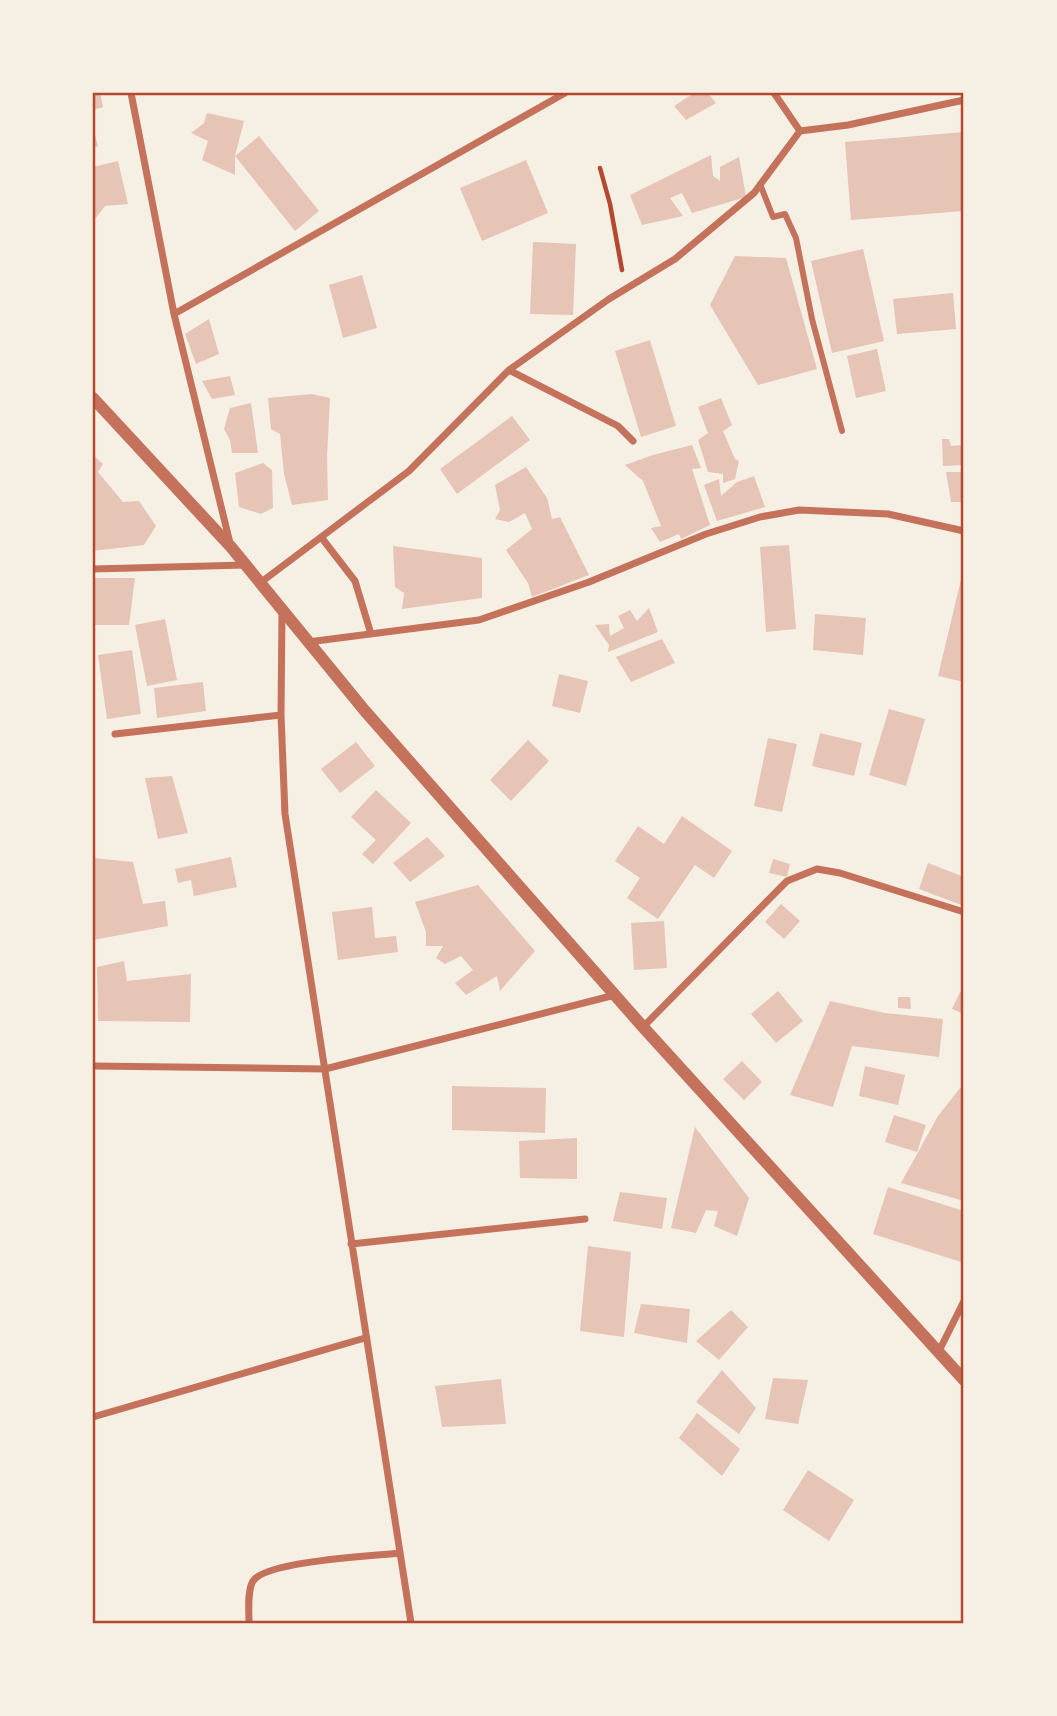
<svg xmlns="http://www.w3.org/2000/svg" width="1057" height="1716" font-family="Poppins,sans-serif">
<rect width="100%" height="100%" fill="#f6efe4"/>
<!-- building -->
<path fill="#e6c5b7" d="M93,93h7l3,14 -10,3z
M694,93h14l8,10 -30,17 -12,-14z
M207,113l37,8 -9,35v19l-33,-15 6,-19 -17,-8 13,-10z
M93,129l5,17 -5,2z
M964,132v79l-113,9 -6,-78z
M259,136l60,75 -24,20 -60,-75z
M711,155l2,21 7,5v-14l19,-10 7,40 -54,16 -10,-20 -12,5 13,18 -41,9 -12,-30z
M526,160l22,53 -66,28 -22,-53z
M118,161l10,43 -23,2 -12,16v-55z
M533,242l43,2 -3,71 -43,-1z
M863,249l21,92 -52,12 -21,-92z
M735,256l51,2 31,111 -59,16 -48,-80z
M362,275l15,53 -34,10 -14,-53z
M953,293l3,36 -59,5 -4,-35z
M209,319l10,35 -23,10 -11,-30z
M650,340l26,86 -35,11 -26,-86z
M877,349l9,42 -30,7 -9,-42z
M230,376l5,19 -23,4 -10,-18z
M312,394l18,4 -3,59 1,43 -36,5 -8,-31 -4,-40 -9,-5 -3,-31z
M721,398l11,27 -9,6 12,28 4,2 -4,18 -12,4v-9l-15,-2 -10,-32 10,-7 -10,-26z
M251,403l7,50h-26l-2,-13 -6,-11 6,-21z
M512,416l18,24 -73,54 -17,-25z
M942,439h7l2,7 13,-1v20l-21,1z
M692,445l9,23 -9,1 18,56 -29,14 -2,-5 -19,8 -9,-14 10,-2 -18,-45 -18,-16 28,-10z
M93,455l10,9 -5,8 25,30 16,-1 17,25 -12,19 -51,6z
M263,463l9,7 1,38 -12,6 -22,-7 -4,-34z
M526,467l21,31 5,21 8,-2 29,58 -57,22 -4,-14 -22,-33 26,-21 -7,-16 -16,9 -14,-3 5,-9 -5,-25z
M946,472h18v30h-13z
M754,476l11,31 -48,14 -13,-36 15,-6 2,17 16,-14z
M789,545l7,84 -30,3 -6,-85z
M393,546l89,12v40l-80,11 2,-16 -9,-6z
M963,571h1v111l-26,-6z
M93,578h42l-6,47h-36z
M649,608l9,24 -50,20 1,-7 -14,-20 14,-1 1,12 14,-8 -6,-12 12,-6 7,11z
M815,614l51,4 -3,37 -50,-5z
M165,619l12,61 -30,6 -12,-61z
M662,639l13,24 -44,19 -15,-25z
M132,650l9,64 -34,5 -9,-64z
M559,674l29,7 -8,32 -28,-7z
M203,682l3,29 -49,7 -3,-30z
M889,709l36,10 -19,67 -37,-11z
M820,733l42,10 -8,33 -42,-10z
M768,738l29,6 -15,68 -28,-6z
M528,740l21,21 -38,40 -21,-21z
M356,742l19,24 -35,27 -19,-24z
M172,776l16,57 -30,6 -13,-61z
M376,790l35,33 -38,41 -11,-10 14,-14 -25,-23z
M682,816l50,35 -18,27 -19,-13 -37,54 -31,-21 13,-20 -25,-17 23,-35 26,18z
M427,837l18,19 -35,26 -17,-19z
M231,857l6,30 -43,9 -3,-16 -13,3 -3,-14z
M93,858l40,4 10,42 22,-3 3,25 -75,14z
M773,859l17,5 -3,13 -18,-4z
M928,863l36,14v29l-45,-17z
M478,885l57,66 -35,40 -3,-15 -31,19 -11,-12 18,-13 -12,-14 -16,8 -9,-6 7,-12h-17v-14l-11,-30z
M781,904l19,17 -16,18 -19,-17z
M372,907l3,31 21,-2 2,16 -60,8 -6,-48z
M664,921l3,47 -33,2 -3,-47z
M124,961l3,20 64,-7 -1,48 -92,-1 -1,-54z
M778,991l25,30 -27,22 -25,-29z
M960,992l4,2v20l-12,-5z
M898,997h12l1,12 -13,-1z
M830,1001l55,12 58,6 -4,38 -87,-11 -19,61 -43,-12z
M742,1061l20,21 -18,18 -21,-21z
M865,1066l40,9 -7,30 -39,-9z
M452,1086l94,2 -1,45 -93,-3z
M960,1088l4,2v111l-63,-18 37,-67z
M894,1115l32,10 -9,27 -32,-10z
M695,1127l54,71 -12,38 -23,-10 4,-15 -12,-1 -10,23 -25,-5z
M577,1138v41l-57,-1 -1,-37z
M888,1187l76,24v52l-91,-29z
M620,1192l47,6 -5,31 -49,-8z
M588,1246l43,6 -7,85 -44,-6z
M641,1304l49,5 -3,34 -53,-10z
M731,1310l17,17 -29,33 -23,-19z
M722,1370l34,38 -17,26 -43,-32z
M773,1378l35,2 -10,44 -33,-5z
M501,1379l5,45 -64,3 -7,-41z
M697,1413l43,36 -18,27 -43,-38z
M808,1470l46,30 -25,41 -46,-31z"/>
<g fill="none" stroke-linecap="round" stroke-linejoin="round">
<!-- path -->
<path stroke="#b5482f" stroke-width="4.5" d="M600,168l10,36 12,66"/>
<!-- pedestrian -->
<path stroke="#c5725c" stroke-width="6" d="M760,184l13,33 12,-3 11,24 16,81 30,112"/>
<!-- minor -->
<path stroke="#c5725c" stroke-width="7" d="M131,93l43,221 56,229
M774,93l26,38
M174,314l391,-221
M509,370l109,56 15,15
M321,537l34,44 16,53
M93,569l153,-4
M260,583l149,-112 100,-101 100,-71 66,-40 79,-66 46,-62 48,-6 116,-25
M282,612l-1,103 4,99 126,809
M308,642l171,-22 110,-38 117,-48 54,-17 39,-7 89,4 76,17
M115,734l166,-19
M643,1027l144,-146 30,-12 23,4 124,39
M93,1066l232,3 290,-74
M351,1244l234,-25
M939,1351l25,-50
M93,1417l272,-79
M249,1623c0,-12 -2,-32 4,-42 13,-20 120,-25 147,-28"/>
<!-- tertiary -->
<path stroke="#c5725c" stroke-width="12" d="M93,398l138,149 134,164 278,316 321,353"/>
</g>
<!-- border -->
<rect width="1057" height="1716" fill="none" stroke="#f6efe4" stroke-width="189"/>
<rect x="94" y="94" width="868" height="1528" fill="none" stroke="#b5482f" stroke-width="2.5"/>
</svg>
